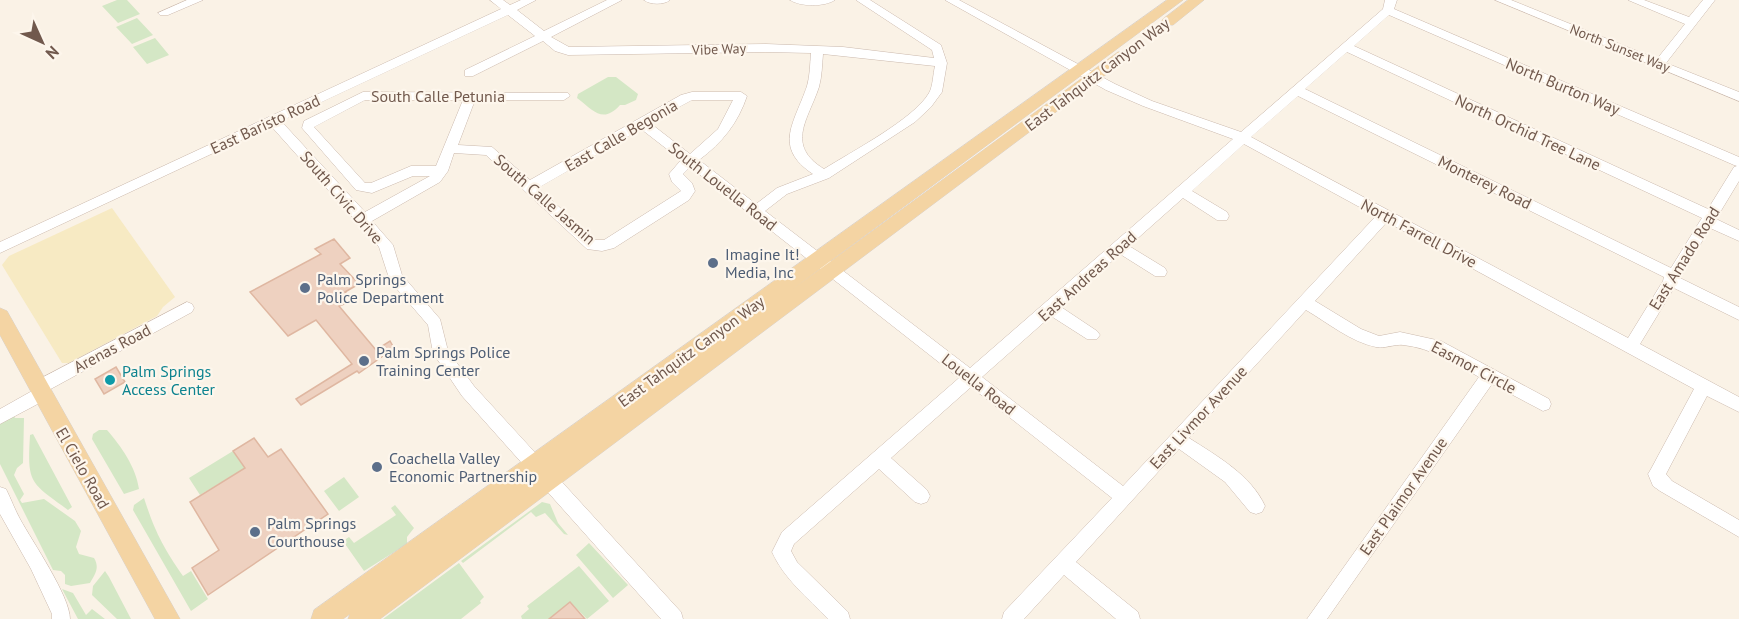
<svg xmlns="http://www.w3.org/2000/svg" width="1739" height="619" font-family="'PT Sans',sans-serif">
<rect width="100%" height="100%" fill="#faf2e6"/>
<!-- green -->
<path fill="#d4e7c5" d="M117,0h10l13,14 -22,9 -16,-17z
M137,18l16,17 -21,9 -16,-17z
M155,38l14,17 -22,9 -14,-17z
M608,77h8l22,17 -2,6 -11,5h-5c-17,19 -26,6 -43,-7l1,-4z
M14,415l1,3h9l-1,45 -6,5 -3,7 10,19 -4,6 2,3 22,-4 31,22 6,10 -5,16 3,7 15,4c6,10 1,16 -4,25l-19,3 -6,-2v-9l-4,-4 -8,-1 -53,-106v-41z
M99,430h8c14,16 29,37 32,59l-15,5 -32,-55 1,-5z
M33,434l39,73 -4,3c-38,-28 -41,-26 -38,-75z
M233,451l12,17 -45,27 -11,-17z
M344,477l15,20 -20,14 -15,-20z
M144,498c11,34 19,49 39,78l8,-5 17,28 -17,12 -58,-101 1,-5z
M542,502l8,2 8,19 10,12 -4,-1 -19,-21 -9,4 -5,-5 -68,51 -2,-2z
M395,505l19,23 -7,9v7l-43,27 -21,-30 6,-4 5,6 42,-28 -5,-7z
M589,543l39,42 -15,13 -37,-43z
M459,563l25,34 -4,4 1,2 -20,16h-78z
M579,566l30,35 -22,18 -17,-17 -21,17h-27l-1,-3 8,-7 -2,-3z
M105,571l4,6 22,42h-14l-25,-24 1,-9z
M62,589l11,4 13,22 6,-6 13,10h-27z"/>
<!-- sand -->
<path fill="#f7eac3" d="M112,208l63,89 -12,10 -6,9 -88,47h-7l-60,-98 7,-9z"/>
<!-- building -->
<path fill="#eed1c0" stroke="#dfb7a1" stroke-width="1.5" d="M334,239l16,19 -10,6 19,20 -14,8 4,4 -7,4 2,4 -5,2 37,44 14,-9 4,7 -35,25 -2,-2 -56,34 -5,-6 56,-35 -36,-44 -28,16 -38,-44 71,-38 -6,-5z
M116,367l9,15 -21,12 -9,-15z
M254,438l14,19 13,-8 47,65 -120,81 -16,-27 27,-18 -29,-48 55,-34 -12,-17z
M570,602l15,17h-36z"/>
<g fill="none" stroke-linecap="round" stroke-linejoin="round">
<!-- minor casing -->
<g stroke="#cbb9ad" stroke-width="1">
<path id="minor" d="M187,0h16l-35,15h-8l-2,-2z
M490,0h13l7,5 11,-5h15l-19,10 27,21 63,-31h15l-71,37 18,10 197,-3 77,3 91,11 -2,-8 -76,-50h14l71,45 6,18 -5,29 -11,15 -16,15 -86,56 -42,16 -22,17 205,157 263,-229 -90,-33 -37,-16 -161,-90h14l156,84 37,17 89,31 142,-123 2,-9h12l-3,9 345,148v24l-23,38 23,11v11l-29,-13 -30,50 59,29v13l-65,-32 -34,56 99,53v15l-32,-16 -41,78 6,7 67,39v17l-79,-46 -7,-5 -5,-12 3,-5 43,-80 -307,-167 -72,79 46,28 18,7 21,-4 41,9 108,58 2,5 -2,5 -6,2 -51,-27 -165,235h-20l172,-242c-25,-14 -47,-29 -76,-32 -9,-1 -19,4 -27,2 -25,-5 -48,-24 -70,-37l-117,128c28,18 62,37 76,68l-3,6 -6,2 -6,-2 -25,-30 -46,-33 -103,113 62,50 2,7h-24l-52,-44 -40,44h-22l2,-7 108,-114 -141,-111 -80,71 36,32 3,6 -3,6 -6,2 -6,-2 -36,-33 -85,75 -3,7 6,11 51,50 2,7h-22c-20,-21 -44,-40 -56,-67l10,-20 177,-154 -269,-211 -7,7 9,9 3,8 -6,9 -75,48 -12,3 -15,-2 -101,-94 -32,-2 -6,18 -8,11 -68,39 21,24 9,30 38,44 8,32 26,35 207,226 2,7h-22l-199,-223 -29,-43 -5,-28 -38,-44 -11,-34 -108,-121 -271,127v-11l501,-233zM508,15l27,21 -70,34v6h8l70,-35 12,10 13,4 198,-3 45,1c-1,11 -1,23 -4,33 -12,36 -35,61 6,88l-36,14 -21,16 -57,-44c23,-17 39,-37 48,-64l-6,-4h-49l-11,3 -151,85 -38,-33 -34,-2 17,-45h89l6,-4 -2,-3 -205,-1 -59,29 -2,7 54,62 16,3 41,-17h17l-65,36 -84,-91zM1389,15l345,150 3,1 -3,1 -26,42 -354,-163zM1347,52l355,166 -2,3 -29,47 -366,-179zM823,54l112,12c-2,8 -2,20 -6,27 -15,26 -78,59 -105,76 -39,-24 -16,-49 -5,-82 3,-11 3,-22 4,-33zM1298,96l366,181 -1,4 -35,57 -377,-201zM365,100h98l-27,66h-25l-40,17h-6l-51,-56zM692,100h41l-15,29 -28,25 -40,-31zM641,129l40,31 -12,14 3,8 9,9 -77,49h-8l-58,-52zM1244,144l132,72 -253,270 -141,-109 69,-61 36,23h10l3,-4 -3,-4 -36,-24 59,-53 35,22h10l2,-4 -2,-4 -36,-22 54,-48 34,22h10l2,-4 -2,-4 -35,-21z
M644,0h26c-6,5 -20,5 -26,0z
M790,0h45c-10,7 -35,7 -45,0z
M1495,0h16l146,59 28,-35 -57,-24h16l45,17 14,-17h12l-49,63 73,29v9z
M187,302l5,2 2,4 -2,4 -145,79 2,3 -2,5 -47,25v-15l32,-18 -2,-3 2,-5z
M0,487l6,2c5,10 9,21 14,30 12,22 50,77 50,100h-18v-5l-21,-45 -31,-55z"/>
</g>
<!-- major casing -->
<g stroke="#d7d1cd" stroke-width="1">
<path id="major" d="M1167,0h16l-393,291 328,-239h10l3,3 -3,3 -748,561h-32l2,-5 -7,5h-32l3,-9z
M1188,0h16l-31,25h-10l-2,-3 2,-3z
M0,308l7,3 173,308h-25l-155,-284z"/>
</g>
<!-- minor -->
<use href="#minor" fill="#fff" fill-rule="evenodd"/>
<!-- major -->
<use href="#major" fill="#f4d4a3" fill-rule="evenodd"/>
</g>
<!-- markers -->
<g fill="#5c6f8a" stroke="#fdf6ec" stroke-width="2">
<circle cx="713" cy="263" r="6"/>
<circle cx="305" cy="288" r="6"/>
<circle cx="364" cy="361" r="6"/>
<circle cx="377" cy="467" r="6"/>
<circle cx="255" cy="532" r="6"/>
</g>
<circle fill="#0f9aa8" stroke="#fdf6ec" stroke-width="2" cx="110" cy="380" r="6"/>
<g text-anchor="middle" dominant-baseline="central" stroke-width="4.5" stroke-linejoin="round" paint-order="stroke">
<!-- far-street labels -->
<g font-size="14" fill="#71594d" stroke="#fdf6ec">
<text transform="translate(1620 48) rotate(22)">North Sunset Way</text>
<text transform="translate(719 49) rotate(-2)">Vibe Way</text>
</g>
<!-- street labels -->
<g font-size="16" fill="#71594d" stroke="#fdf6ec">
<text transform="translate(1097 74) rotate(-37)">East Tahquitz Canyon Way</text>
<text transform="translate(1563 86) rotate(23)">North Burton Way</text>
<text x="438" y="96">South Calle Petunia</text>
<text transform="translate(265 124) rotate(-25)">East Baristo Road</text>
<text transform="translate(1528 132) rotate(25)">North Orchid Tree Lane</text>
<text transform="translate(621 135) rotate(-30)">East Calle Begonia</text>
<text transform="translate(1485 182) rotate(26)">Monterey Road</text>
<text transform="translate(723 186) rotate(38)">South Louella Road</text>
<text transform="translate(342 197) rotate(49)">South Civic Drive</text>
<text transform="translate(545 199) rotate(41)">South Calle Jasmin</text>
<text transform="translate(1419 233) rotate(28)">North Farrell Drive</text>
<text transform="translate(1684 258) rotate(-58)">East Amado Road</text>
<text transform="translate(1087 276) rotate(-42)">East Andreas Road</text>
<text transform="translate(112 348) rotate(-28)">Arenas Road</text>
<text transform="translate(691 351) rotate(-36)">East Tahquitz Canyon Way</text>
<text transform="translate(1474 367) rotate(28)">Easmor Circle</text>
<text transform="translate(979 384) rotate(38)">Louella Road</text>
<text transform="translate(1198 417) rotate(-47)">East Livmor Avenue</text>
<text transform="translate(83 468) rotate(60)">El Cielo Road</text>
<text transform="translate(1403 496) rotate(-55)">East Plaimor Avenue</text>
</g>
<!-- service labels -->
<g font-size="16" fill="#4e5e75" stroke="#fdf6ec" text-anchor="start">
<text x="725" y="254">Imagine It!<tspan x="725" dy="18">Media, Inc</tspan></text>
<text x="317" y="279">Palm Springs<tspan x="317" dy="18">Police Department</tspan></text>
<text x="376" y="352">Palm Springs Police<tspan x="376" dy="18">Training Center</tspan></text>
<text x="389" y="458">Coachella Valley<tspan x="389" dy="18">Economic Partnership</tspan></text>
<text x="267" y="523">Palm Springs<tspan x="267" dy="18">Courthouse</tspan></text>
</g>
<!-- culture labels -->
<g font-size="16" fill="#0d838f" stroke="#fdf6ec" text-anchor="start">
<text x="122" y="371">Palm Springs<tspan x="122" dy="18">Access Center</tspan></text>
</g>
</g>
<!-- north arrow -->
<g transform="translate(42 42) rotate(135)" stroke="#fdf6ec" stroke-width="4.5" paint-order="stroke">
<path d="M0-4.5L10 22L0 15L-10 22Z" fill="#71594d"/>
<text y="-9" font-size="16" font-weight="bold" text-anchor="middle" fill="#71594d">N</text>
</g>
</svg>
